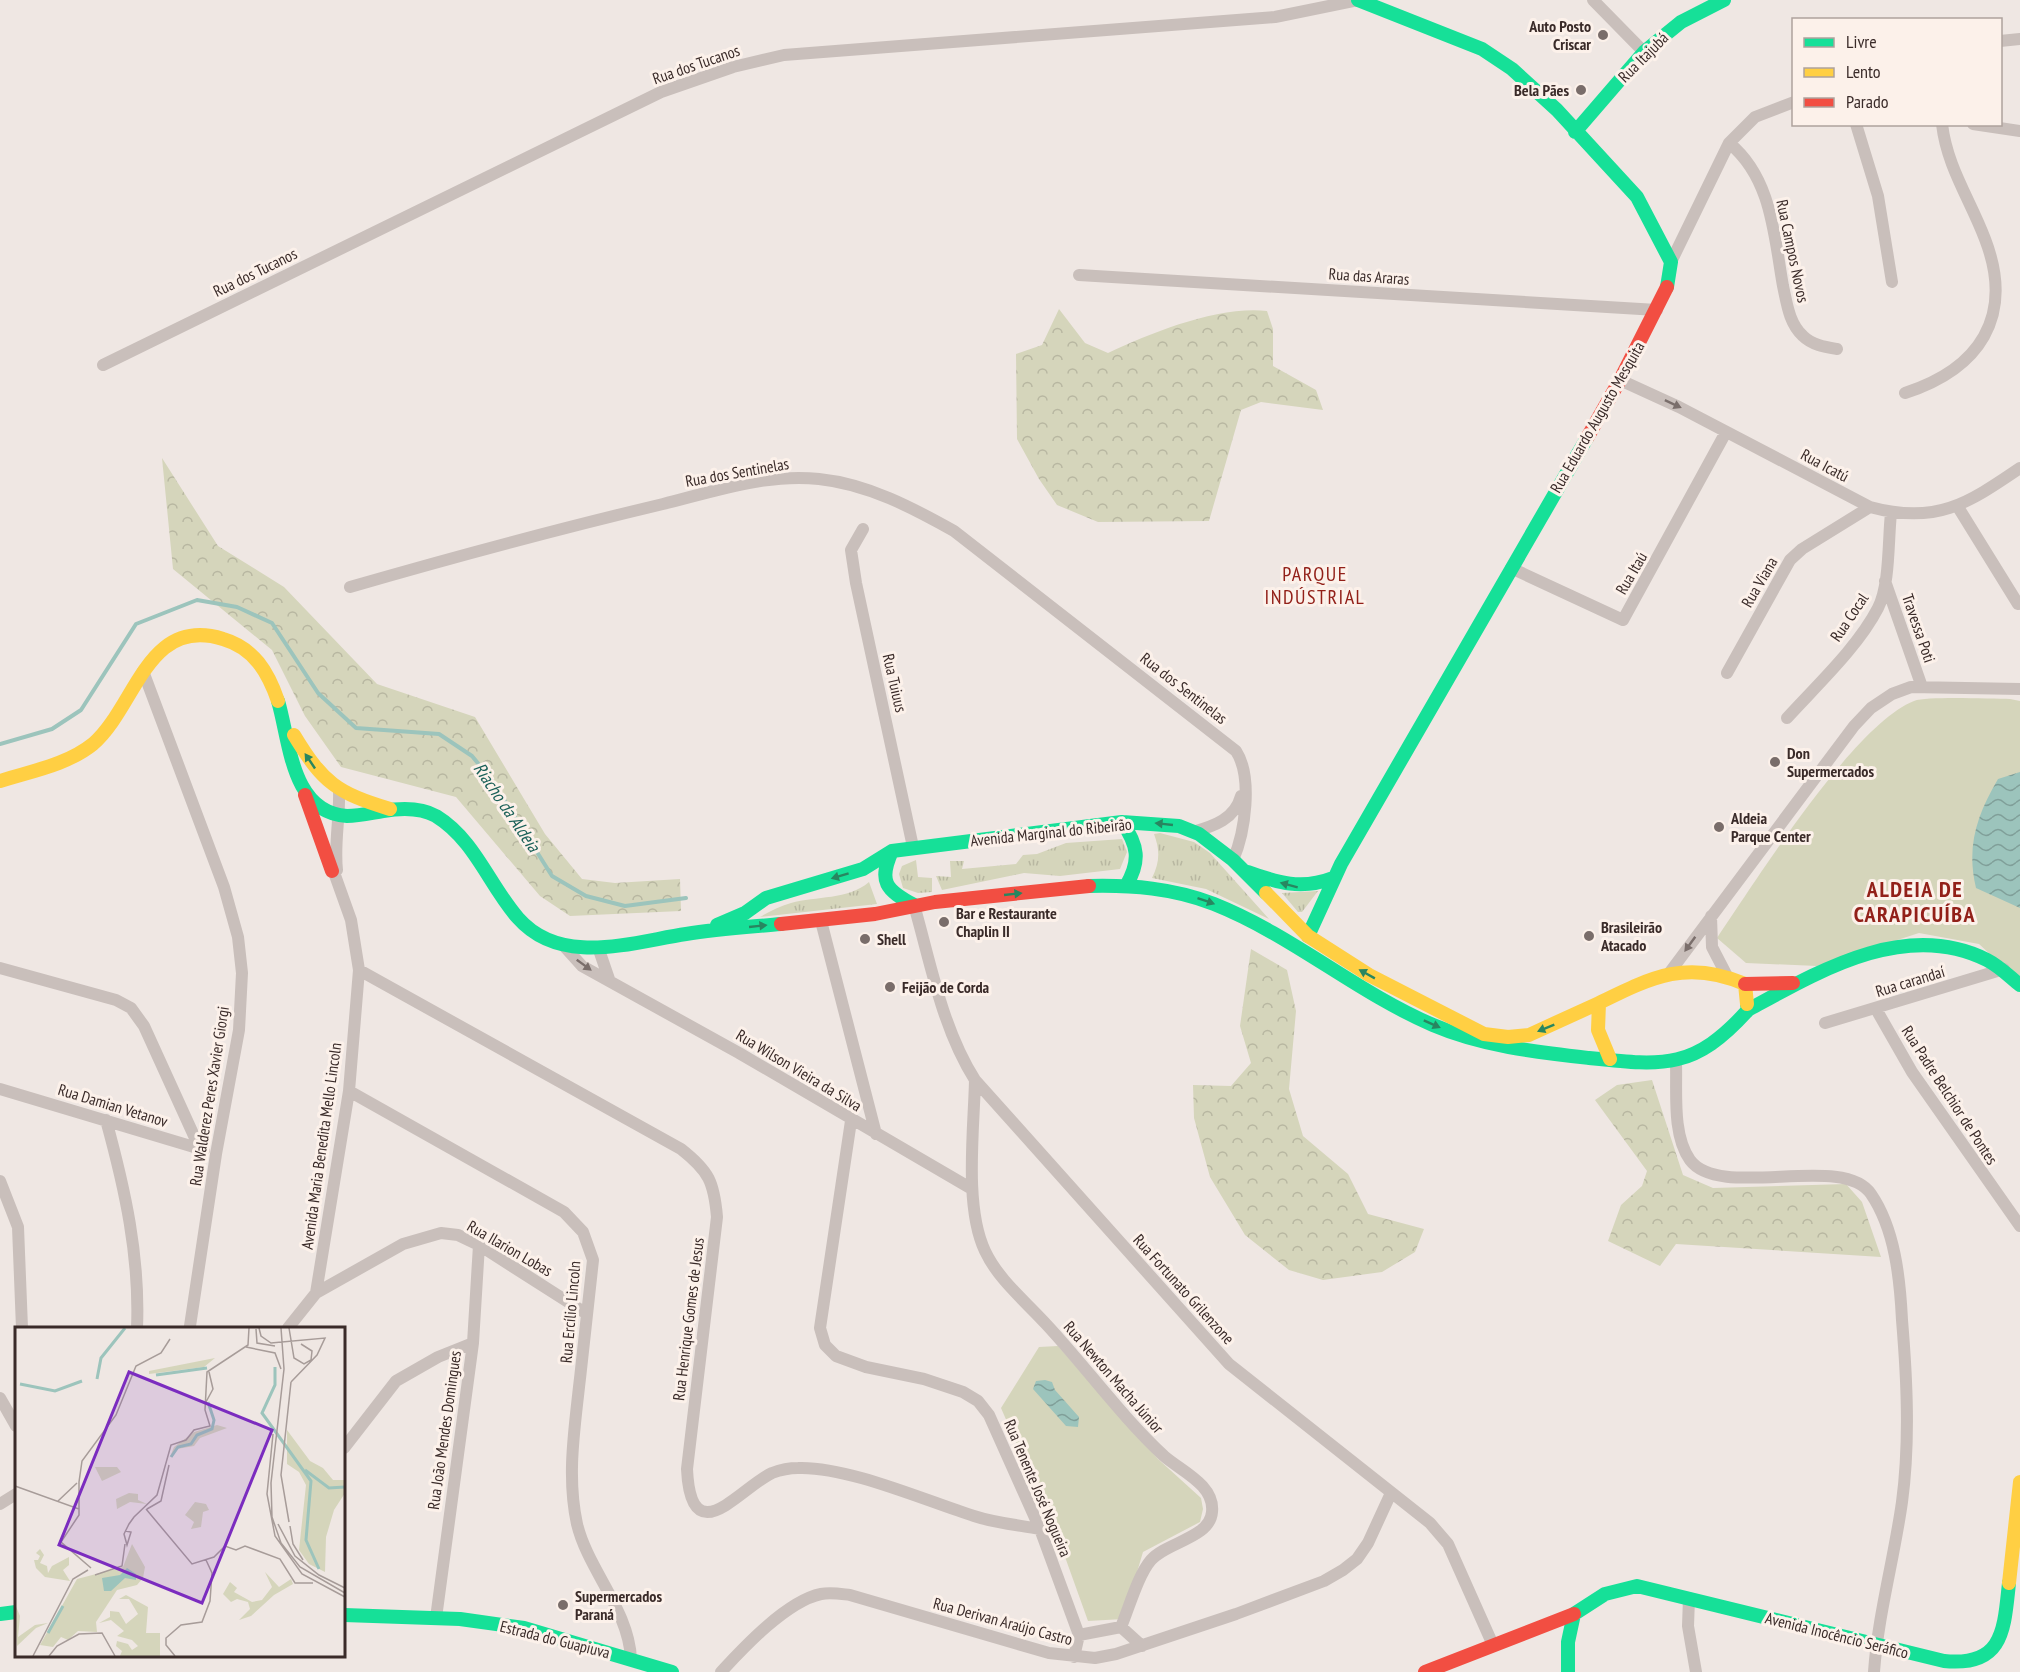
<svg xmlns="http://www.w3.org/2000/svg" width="2020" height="1672" font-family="'PT Sans Narrow',sans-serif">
<defs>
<pattern id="grass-tufts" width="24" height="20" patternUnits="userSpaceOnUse" patternTransform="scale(1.5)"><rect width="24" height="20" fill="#d5d5bb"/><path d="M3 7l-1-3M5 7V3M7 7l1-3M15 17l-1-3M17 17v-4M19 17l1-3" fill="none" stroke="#b8b7a1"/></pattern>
<pattern id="forest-crowns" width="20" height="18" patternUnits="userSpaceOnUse" patternTransform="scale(1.5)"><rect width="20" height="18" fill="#d5d5bb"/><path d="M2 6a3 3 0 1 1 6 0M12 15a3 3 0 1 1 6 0" fill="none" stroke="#b8b7a1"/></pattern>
<pattern id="water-waves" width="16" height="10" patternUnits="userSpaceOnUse" patternTransform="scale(1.5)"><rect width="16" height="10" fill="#9cc4bc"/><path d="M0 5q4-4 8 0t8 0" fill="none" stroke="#809f99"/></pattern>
</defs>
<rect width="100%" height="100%" fill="#efe7e3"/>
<!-- grass -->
<path fill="url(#grass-tufts)" d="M1160,833l34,9 16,11 59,66 -63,-30 -54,-11c8,-16 8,-28 2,-44z
M1122,839l5,13 -7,17 -60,7 -36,-3 -82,17 -6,-14 15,1 -1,-16h14l-2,8 54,-5 7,-9 14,-1 29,-11z
M916,860l2,17 14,1v14l-14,1 -15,-5 -4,-14 3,-8z
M869,882l8,22 -117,13c10,-6 20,-11 31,-14 25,-7 57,-3 78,-21z
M1318,891l-16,21h-4l-16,-19z"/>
<!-- forest -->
<path fill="url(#forest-crowns)" d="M1059,309l26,34 23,10c46,-21 109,-47 159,-42l6,18v37l43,24 7,20 -62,-8 -20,8 -32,111 -111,1 -41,-17 -18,-26 -22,-40 -1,-85 26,-9z
M162,458l56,88 66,41 93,97 98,33 70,117 37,45 33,4 65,-4 1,32 -111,5 -30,-20 -84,-99 -115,-30 -36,-51 -33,-66 -99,-81z
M1251,949l36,21 9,41 -7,78 14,47 45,38 20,40 56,15 -9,23 -33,20 -59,8 -34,-10 -44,-35 -35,-58 -16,-59 -1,-33 38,1 20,-23 -11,-37z
M1652,1080l31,95 30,13 133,-4 16,18 19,55 -205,-13 -16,22 -52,-25 13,-36 21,-19 5,-15 -52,-71 22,-15z"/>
<!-- green -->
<path fill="#d5d5bb" d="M2010,699l10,2v281l-41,-38 -60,-11 -102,33 -71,-3 -29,-25c39,-57 136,-213 197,-237 14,-5 77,-2 96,-2z
M1058,1346l100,113 43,39 2,11 -3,13 -57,30 -20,67 -35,2 -28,-78 -59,-135 38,-61z"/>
<!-- water -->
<path fill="url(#water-waves)" d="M2020,772v136l-44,-20c-10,-42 1,-73 22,-109z
M1045,1380l7,2 3,8 24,27 -1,10 -12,-1 -33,-37 3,-8z"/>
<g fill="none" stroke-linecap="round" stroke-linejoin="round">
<!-- stream -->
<path stroke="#9cc4bc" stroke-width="4" d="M0,744l52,-15 29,-19 55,-86 61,-24 40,7 35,16 46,70 38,35 83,6 33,22 19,23 61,97 34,20 39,10 61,-8"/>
<!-- street -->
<path stroke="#c9bfbb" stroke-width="12" d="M1593,0l51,52
M2000,41l20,-2
M1856,124l22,72 14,86
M1973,124l47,7
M1729,143c43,35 45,93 54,143 4,18 6,37 20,50 9,9 22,11 34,13
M1671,262l58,-119 26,-26 39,-15
M1079,275l578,35
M103,365l558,-273 72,-25 51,-12 491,-38 83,-17
M1620,380l59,27 191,100c66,18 97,-3 150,-39
M1905,393c74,-24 110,-76 80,-154 -15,-40 -38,-72 -43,-115
M1958,507l60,97
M863,529l-12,21 5,33 57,264
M1511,568l112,52 103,-188
M1885,581l37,106
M350,587c104,-30 208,-58 313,-83 49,-12 104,-31 156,-25 49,5 94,29 135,52l282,220c17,26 9,82 -3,109
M143,671l81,216 14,50 4,36 -3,57 -23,124 -26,172
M1727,673l63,-113 12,-11 68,-42
M1787,718c29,-32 71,-71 91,-110 12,-23 10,-68 13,-95
M1193,832c21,-6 42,-13 48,-36
M337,870c-3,-27 3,-52 2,-79
M914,905c17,59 28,123 61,175l254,284 201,159 18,21 45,101
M1711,916l1,31 14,27
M821,921l55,213
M564,946l18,20 157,87 233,136
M598,947l11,32
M0,968l116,32 15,8 13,18 56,123
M359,970l322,179c28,22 33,33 36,68l-30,252c4,86 53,19 85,4 8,-3 17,-5 26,-5 49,-2 128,33 176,48 21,7 44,9 66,13
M1670,972l184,-246 17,-18 21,-14 19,-7 109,2
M1876,1009l36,63 108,154
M1825,1023l179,-54
M1676,1062c1,30 -4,73 14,98 30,41 153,-8 181,34 24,35 29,85 31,126 5,60 8,122 0,182 -8,57 -24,113 -28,170
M975,1080c-1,48 -11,127 10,171 13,28 40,50 61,73 40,43 75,92 118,132 17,15 51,29 48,56 -2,26 -45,30 -61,48 -13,15 -22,48 -30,67l21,19
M0,1089l204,61
M349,1091l215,121 19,20 10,28c-5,43 -9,85 -14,127 -5,46 -12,91 -2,137 11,46 52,86 54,135
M106,1120c19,69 34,137 31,208
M851,1121l-31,207 5,17 11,11 30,11 58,12 39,13 15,9 11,14 51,114 39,106 -5,22
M0,1181l18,46 4,101
M316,1293l87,-49 38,-11 17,2 21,10 108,69
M288,1328l28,-35 33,-202 10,-121 -8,-50 -20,-56
M0,1398l16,28
M344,1448l52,-67 42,-24 35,-14
M0,1504l16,-10
M1689,1598l-1,28 8,46
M436,1618l37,-275 6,-98
M1079,1635l42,-8
M721,1672c23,-25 66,-71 100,-78 10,-2 20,0 29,1l199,58 46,5 21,-4 120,-40 88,-33 19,-11 14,-11 11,-16 23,-50"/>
<!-- fast -->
<path stroke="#16e098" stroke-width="14" d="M1358,0l124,49 30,20 45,41 80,87 34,65 -4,25
M1575,132l69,-80 37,-30 43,-22
M278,701c12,40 13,112 69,115 12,0 24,-3 36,-5 18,-3 37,-4 53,5 39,24 53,69 82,102 43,49 114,24 168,16 31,-5 63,-7 95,-10
M1122,822c16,23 19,39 4,64
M892,851c-14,31 -6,39 22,54
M1248,872c30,11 54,18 85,6
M1089,886c43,-1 84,2 125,18 78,31 142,88 219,121 49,21 103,27 156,33 75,8 105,12 159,-48l-1,-6
M717,925l28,-12 21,-15 97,-29 29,-18 230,-29 57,4 20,8 34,26 33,33
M1308,936l33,-72 246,-426
M1748,1010c71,-39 158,-91 239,-50 12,6 23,17 33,25
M0,1614l16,-2
M344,1615l116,4 64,9 148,44
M1568,1672v-30l6,-28 31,-20 32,-8 307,75c60,6 60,-32 65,-78"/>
<!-- slow -->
<path stroke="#ffcf43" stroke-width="14" d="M294,735c29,48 43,58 96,74
M0,781c31,-10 67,-16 93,-37 43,-37 54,-129 130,-105 31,9 45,33 55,62
M1266,893l42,43 61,39 115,59 24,3 21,-2 70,-32
M1610,1059l-12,-29 1,-27c53,-26 88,-44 146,-19l2,20
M2009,1583l11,-101"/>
<!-- jam -->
<path stroke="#f24e42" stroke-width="14" d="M1587,438l33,-58 47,-93
M305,795l27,76
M781,924l94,-10 60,-12 154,-16
M1745,984l48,-1
M1425,1672l149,-58"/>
</g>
<!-- one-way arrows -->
<defs><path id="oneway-solid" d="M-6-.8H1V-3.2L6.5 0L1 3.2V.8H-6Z" transform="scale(1.5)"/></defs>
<g fill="#7a6e6b">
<use href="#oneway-solid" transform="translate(1673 404) rotate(25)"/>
<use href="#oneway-solid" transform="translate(1690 944) rotate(126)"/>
<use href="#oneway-solid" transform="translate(584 965) rotate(36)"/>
</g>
<g fill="#288660">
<use href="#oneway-solid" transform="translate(310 761) rotate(-124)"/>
<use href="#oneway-solid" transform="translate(1164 824) rotate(-174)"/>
<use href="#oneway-solid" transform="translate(840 876) rotate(163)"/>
<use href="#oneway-solid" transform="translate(1289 885) rotate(-165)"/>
<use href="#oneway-solid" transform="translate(1013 894) rotate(-6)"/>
<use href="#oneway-solid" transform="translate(1206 901) rotate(19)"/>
<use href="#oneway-solid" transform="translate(758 926) rotate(-6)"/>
<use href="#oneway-solid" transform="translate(1367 974) rotate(-151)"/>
<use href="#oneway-solid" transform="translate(1432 1024) rotate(24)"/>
<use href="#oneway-solid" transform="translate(1546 1028) rotate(158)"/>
</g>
<!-- markers -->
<g fill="#796d6a" stroke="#fcf1ea" stroke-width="2">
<circle cx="1603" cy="35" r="6"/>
<circle cx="1581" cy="90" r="6"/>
<circle cx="1775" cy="762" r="6"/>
<circle cx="1719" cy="827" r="6"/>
<circle cx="944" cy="922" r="6"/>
<circle cx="1589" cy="936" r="6"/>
<circle cx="865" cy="939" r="6"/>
<circle cx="890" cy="987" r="6"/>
<circle cx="563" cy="1605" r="6"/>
</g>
<g text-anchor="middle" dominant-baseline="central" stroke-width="6" stroke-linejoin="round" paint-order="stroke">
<!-- poi labels -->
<g font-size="16" font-weight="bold" fill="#3a2b29" stroke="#fcf1ea" text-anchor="start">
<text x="1591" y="26" text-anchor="end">Auto Posto<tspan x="1591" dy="18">Criscar</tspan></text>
<text x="1569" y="90" text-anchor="end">Bela Pães</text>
<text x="1787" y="753">Don<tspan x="1787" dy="18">Supermercados</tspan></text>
<text x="1731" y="818">Aldeia<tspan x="1731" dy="18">Parque Center</tspan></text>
<text x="956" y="913">Bar e Restaurante<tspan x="956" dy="18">Chaplin II</tspan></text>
<text x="1601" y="927">Brasileirão<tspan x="1601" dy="18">Atacado</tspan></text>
<text x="877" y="939">Shell</text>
<text x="902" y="987">Feijão de Corda</text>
<text x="575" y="1596">Supermercados<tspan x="575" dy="18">Paraná</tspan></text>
</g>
<!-- street labels -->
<g font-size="16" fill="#3a2b29" stroke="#fcf1ea">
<text transform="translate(1643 57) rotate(-45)">Rua Itajubá</text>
<text transform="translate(696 64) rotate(-19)">Rua dos Tucanos</text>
<text transform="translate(1793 251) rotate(78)">Rua Campos Novos</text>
<text transform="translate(255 272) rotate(-26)">Rua dos Tucanos</text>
<text transform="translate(1369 276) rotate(4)">Rua das Araras</text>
<text transform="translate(1597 417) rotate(-60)">Rua Eduardo Augusto Mesquita</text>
<text transform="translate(1825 465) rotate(28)">Rua Icatú</text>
<text transform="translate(737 472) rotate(-10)">Rua dos Sentinelas</text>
<text transform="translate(1631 573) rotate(-60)">Rua Itaú</text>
<text transform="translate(1759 582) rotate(-60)">Rua Viana</text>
<text transform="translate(1849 617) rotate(-56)">Rua Cocal</text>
<text transform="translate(1919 628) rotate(71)">Travessa Poti</text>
<text transform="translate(895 683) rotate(77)">Rua Tuiuus</text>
<text transform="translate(1184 688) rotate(38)">Rua dos Sentinelas</text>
<text transform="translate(1051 832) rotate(-6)">Avenida Marginal do Ribeirão</text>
<text transform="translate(1910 981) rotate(-17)">Rua carandaí</text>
<text transform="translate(799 1070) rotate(31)">Rua Wilson Vieira da Silva</text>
<text transform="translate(1950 1095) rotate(57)">Rua Padre Belchior de Pontes</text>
<text transform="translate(209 1096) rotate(-81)">Rua Walderez Peres Xavier Giorgi</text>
<text transform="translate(113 1105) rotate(17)">Rua Damian Vetanov</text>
<text transform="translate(321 1146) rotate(-82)">Avenida Maria Benedita Mello Lincoln</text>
<text transform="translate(510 1248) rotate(30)">Rua Ilarion Lobas</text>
<text transform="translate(1184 1289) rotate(48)">Rua Fortunato Grilenzone</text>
<text transform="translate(570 1312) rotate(-85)">Rua Ercílio Lincoln</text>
<text transform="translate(688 1319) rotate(-83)">Rua Henrique Gomes de Jesus</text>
<text transform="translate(1114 1377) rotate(49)">Rua Newton Macha Júnior</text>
<text transform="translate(444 1430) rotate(-82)">Rua João Mendes Domingues</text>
<text transform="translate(1038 1488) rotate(67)">Rua Tenente José Nogueira</text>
<text transform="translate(1003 1621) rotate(15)">Rua Derivan Araújo Castro</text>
<text transform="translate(1837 1635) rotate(14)">Avenida Inocêncio Seráfico</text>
<text transform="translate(555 1639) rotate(14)">Estrada do Guapiuva</text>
</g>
<!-- water labels -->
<g font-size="18" font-style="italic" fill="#1a6058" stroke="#fcf1ea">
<text transform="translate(507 807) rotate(56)">Riacho da Aldeia</text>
</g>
<!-- quarter labels -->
<g font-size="20" letter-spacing="1.5" fill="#922019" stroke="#fcf1ea">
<text x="1315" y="574">PARQUE<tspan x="1315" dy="23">INDÚSTRIAL</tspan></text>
</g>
<!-- district labels -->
<g font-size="22" font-weight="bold" letter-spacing="1.5" fill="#922019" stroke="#fcf1ea">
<text x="1915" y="889">ALDEIA DE<tspan x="1915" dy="25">CARAPICUÍBA</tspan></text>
</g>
</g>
<!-- overview -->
<g transform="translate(15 1327)">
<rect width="330" height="330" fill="#efe7e3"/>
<path d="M200,31l-11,9 -55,7v-3zM202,98l10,3 -27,10 -6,8 -17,3 -7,8 4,-10 20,-15zM272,103l23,31 13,7 10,12h12v13l-11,17 -8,27 -1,35 -16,-8 -10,-14 7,-65 -7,-13 -12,-8zM114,166l9,1v6l9,4 -17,-2 -13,7 -1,-10zM180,175l11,2 3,6 -6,2 -2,15 -10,2 3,-7 -9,-7zM25,222l4,6 -4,8 7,3 1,7 4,-7 17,-9v8l-6,5 7,11 -25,-4 -9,-9 -2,-8h4l2,-4 -4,-3zM111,268l22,12 -2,26h14v23h-40l2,-5 -6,-5 1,-5 11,3 4,6 6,-4 -6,-6 -15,-4 7,-5 -13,-11 -12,3 11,-6v-6l9,1 7,12 12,-10 -9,-15h-10zM0,277l5,12 -2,21 17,-12 13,-2 -12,5 -19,18z" fill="#d5d5bb"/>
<path d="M80,140h22l4,5 -19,9zM117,217l13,23 -2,11 -6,7 -20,5 -21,32 1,10 -19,-1 -10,9 -7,-3 -8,10 -13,-2 37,-66 46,-12zM250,245l14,15 12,-8 2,5 -19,11 -23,21 -12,4 11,-11 -2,-7 -11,-3 -6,3 -8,-8 7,-12 7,6 -3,4 18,10 10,-2 10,-13z" fill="#d5d5bb"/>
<path d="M112,241l9,6v6l-11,-2 -14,13h-7l-2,-13 18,-3z" fill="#9cc4bc"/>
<path fill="none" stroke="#9cc4bc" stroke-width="3" d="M260,40v18l-13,28 49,68 -5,59 13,29M141,48l51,-7M82,52l4,-21 24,-30M5,57l35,7 27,-10M156,130l7,-10 13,-3 6,-9 15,-6 2,-9 -6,-18M290,143l24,18 16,-1M33,306l15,-27"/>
<path fill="none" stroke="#a79c99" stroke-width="1.5" d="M244,1l2,8 10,7 54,-5 -8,17 -26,27M266,1l3,41 -13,114 1,34 9,26 19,24 45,26M274,1l5,30 10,6 7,-4 1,-9 -11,-7M241,2l1,14 18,3M231,20l29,6 6,16M191,75l7,-13 -4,-17M258,107l-6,60 8,42 27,38 43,23M64,155l3,-21 34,-46 20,-49 25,-13 9,-14M64,155v27M0,159l64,23v6l-18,27 30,26M43,174l19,-18M131,182l46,55 22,-7 11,-11 11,4 9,-4 35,13 15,24h18M132,182l14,-8 8,-36M274,195l-8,-47 10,-93M263,197l17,32 24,19 26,13M275,199l3,18 10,16M110,204l6,1 -4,13 -3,-11 5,-10 5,-7 23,-22 14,-50 15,-5 8,-10 16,-4 -5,-16 2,-38 41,-27 1,-17M80,248l27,-9 3,-22M18,329l40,-77 15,-9M34,329l8,-10 22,-12 23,-1 13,23M160,329l-9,-11v-7l15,-13 21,-3 8,-21 2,-28 -6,-13"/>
<path fill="#7b2cbf" fill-opacity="0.15" stroke="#7b2cbf" stroke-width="3" d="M114,45l143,58 -70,173 -143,-58z"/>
<rect width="330" height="330" fill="none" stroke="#3a2b29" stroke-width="3"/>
</g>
<!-- legend -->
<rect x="1792" y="18" width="210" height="108" fill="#fcf1ea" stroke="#aea29d" stroke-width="1.5"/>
<rect x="1804" y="38" width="30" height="9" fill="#16e098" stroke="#aea29d" stroke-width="1.5"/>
<text x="1846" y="48" font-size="18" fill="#3a2b29">Livre</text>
<rect x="1804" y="68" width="30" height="9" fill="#ffcf43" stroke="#aea29d" stroke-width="1.5"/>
<text x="1846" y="78" font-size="18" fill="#3a2b29">Lento</text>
<rect x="1804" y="98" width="30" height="9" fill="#f24e42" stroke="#aea29d" stroke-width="1.5"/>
<text x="1846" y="108" font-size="18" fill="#3a2b29">Parado</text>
</svg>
